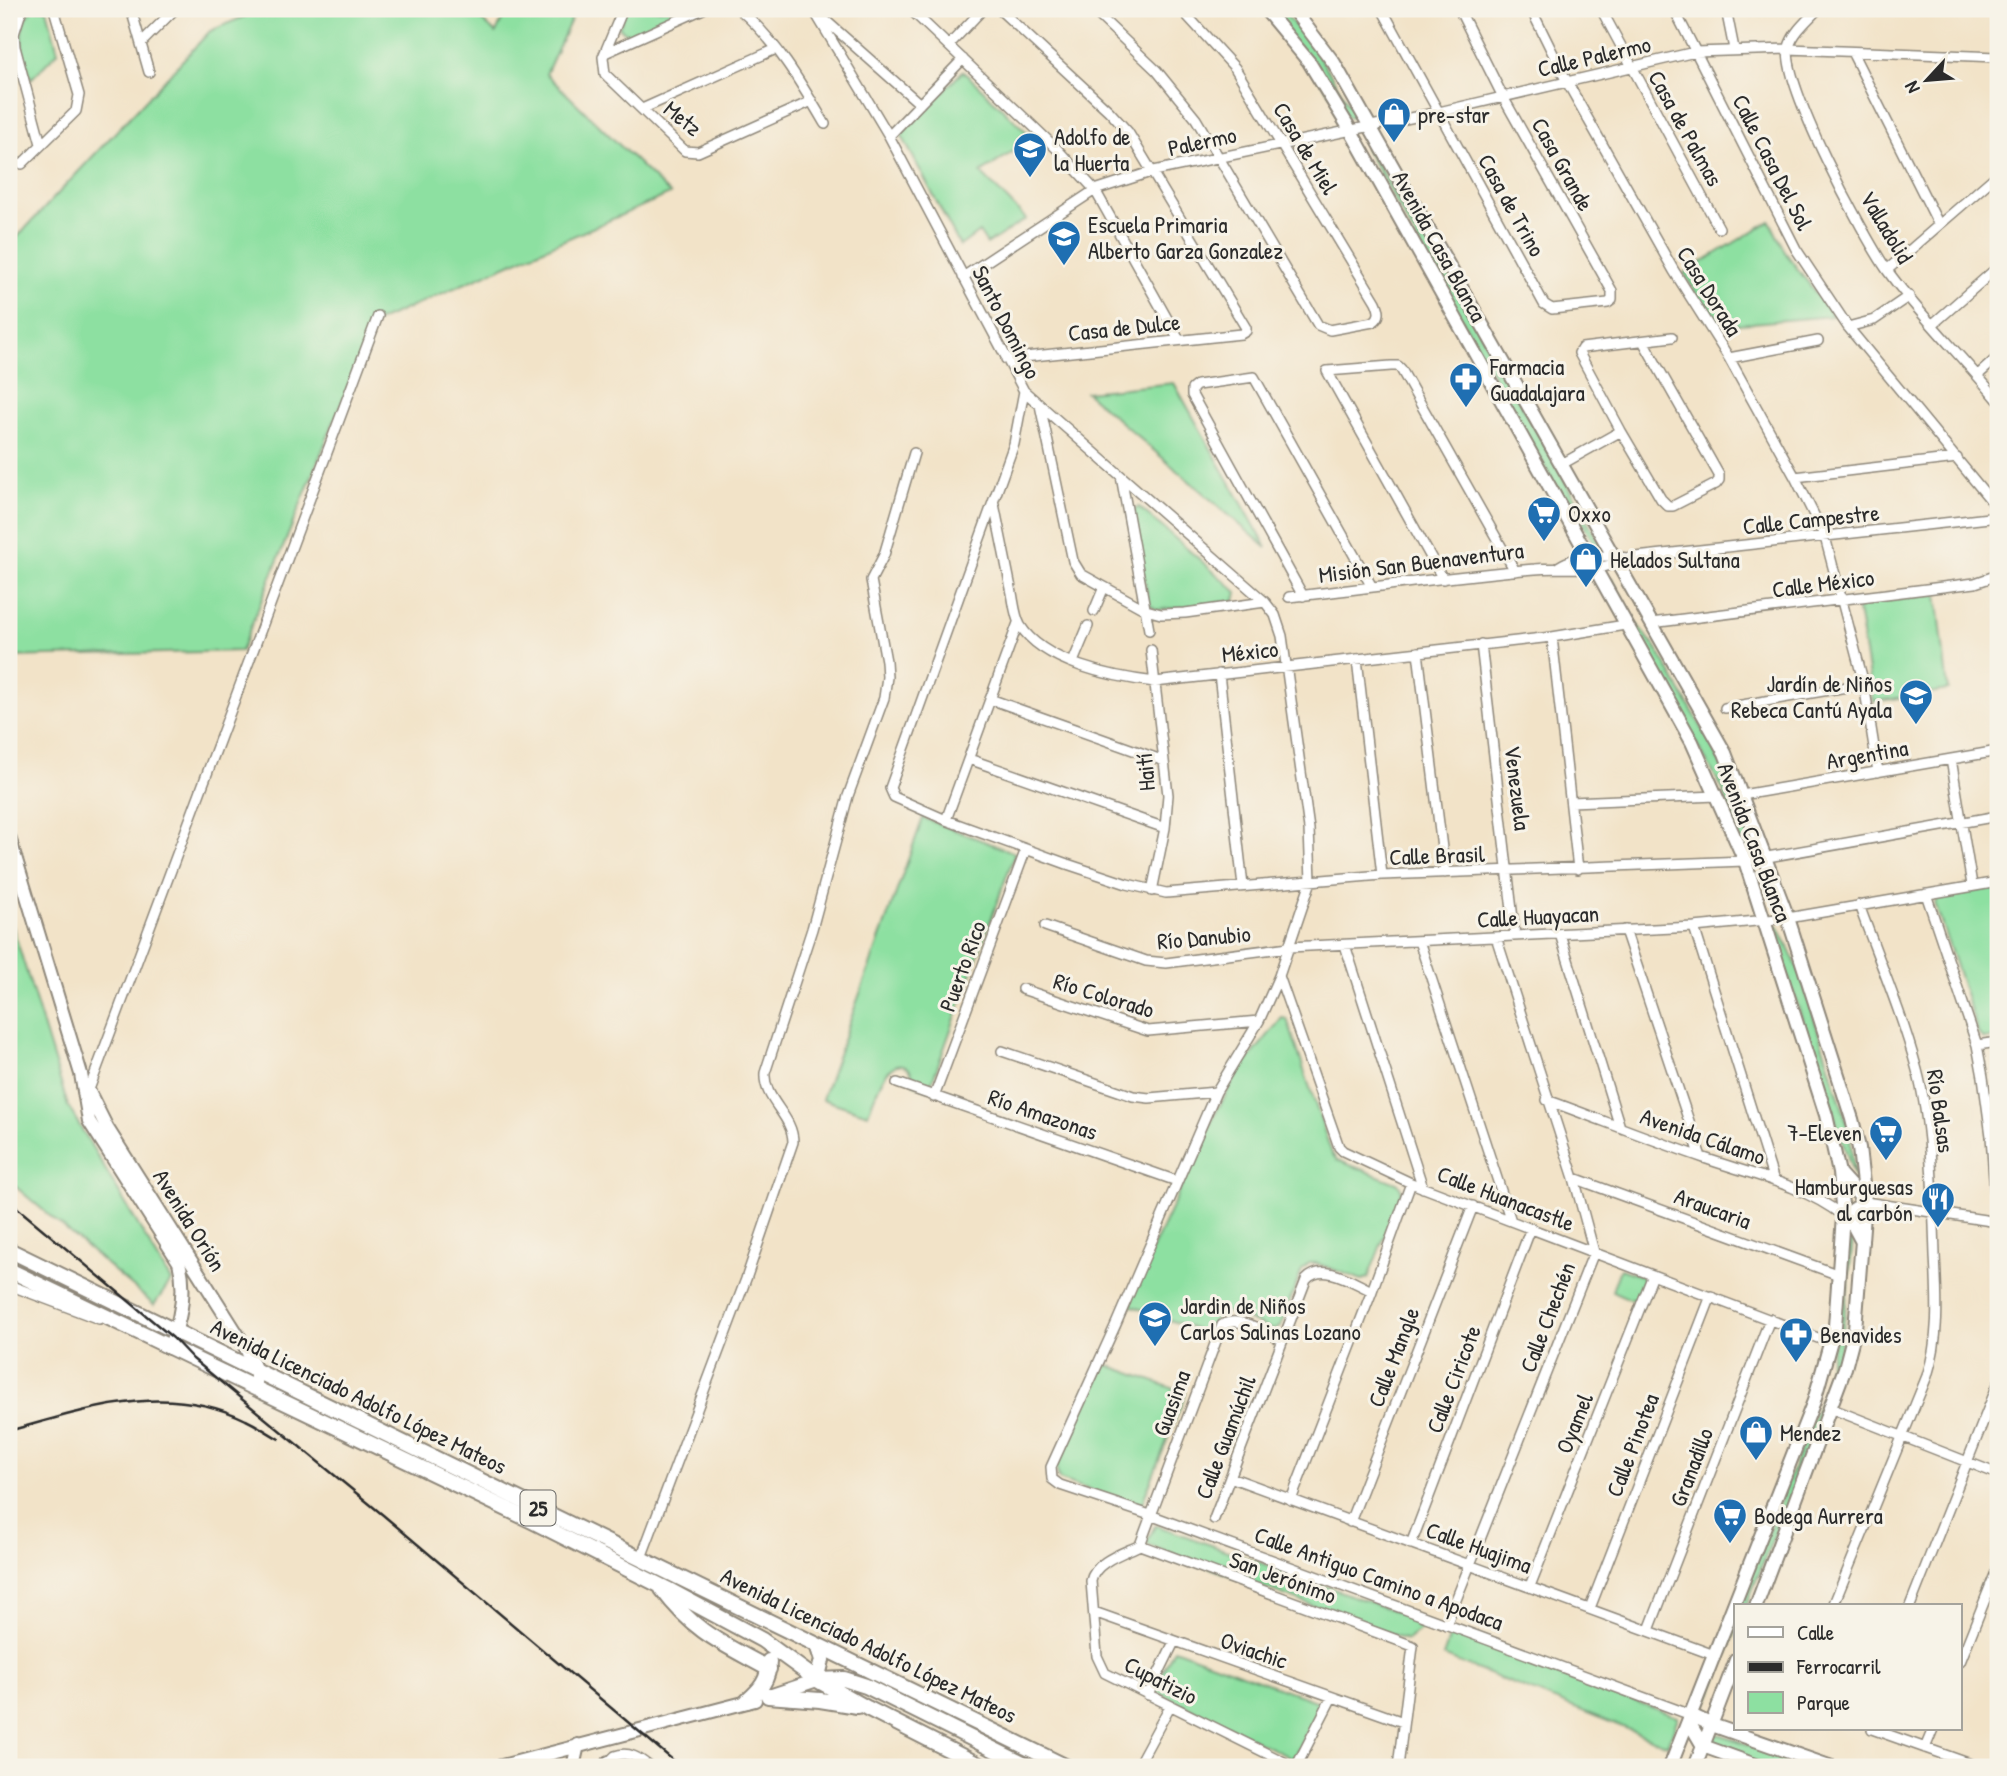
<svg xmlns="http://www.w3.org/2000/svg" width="2007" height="1776" font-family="'Patrick Hand',sans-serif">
<rect width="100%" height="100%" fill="#f7f3e8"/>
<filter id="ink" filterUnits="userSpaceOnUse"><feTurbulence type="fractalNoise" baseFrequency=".0143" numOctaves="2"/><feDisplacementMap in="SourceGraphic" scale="14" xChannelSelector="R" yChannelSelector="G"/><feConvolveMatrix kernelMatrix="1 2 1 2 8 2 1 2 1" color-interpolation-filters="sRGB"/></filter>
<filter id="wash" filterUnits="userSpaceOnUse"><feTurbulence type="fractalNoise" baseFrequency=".00686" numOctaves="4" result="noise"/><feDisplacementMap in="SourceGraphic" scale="28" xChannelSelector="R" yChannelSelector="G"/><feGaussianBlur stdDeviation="1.57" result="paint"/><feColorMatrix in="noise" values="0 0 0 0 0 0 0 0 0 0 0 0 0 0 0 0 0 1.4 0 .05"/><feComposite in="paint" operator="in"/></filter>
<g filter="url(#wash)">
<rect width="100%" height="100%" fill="#f2e3c8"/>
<!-- green -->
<path fill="#8de0a1" stroke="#5c8666" stroke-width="2" d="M32,9h15l11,43 -27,27c-7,-26 -18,-47 1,-70z
M262,9h208l26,24 11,-24h69l-30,65 124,120 -296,129 -133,328 -232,6v-411l201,-215z
M627,9h65l-62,28 -11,-10z
M1269,9h12l32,37 43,70 -9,1z
M963,71l70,67 -52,35 45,46 -39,25 -8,-12 -19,14 -59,-112z
M1369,146l24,45 20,23 191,336 -4,4 -30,-53 -15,-16 -190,-337z
M1770,221l15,31 48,64 -118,10 -31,-53z
M1174,383l93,165 -181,-156z
M1139,507l98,85 -2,9 -78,9 -8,-6 -18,-93z
M1612,579l25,46 18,21 53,92 24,50 22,66 -9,2 -22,-66 -118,-205z
M1937,594l11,96 -75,12 -16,-98z
M923,818l92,35 -86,237 -16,-6c0,-8 -1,-16 -10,-19 -17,-6 -30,36 -35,49l-46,-15z
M1998,887v150l-14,2 -5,-4 -44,-131 3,-7z
M9,915l59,191 103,175 -17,24 -145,-124z
M1778,926l21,44 50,159 6,50 -83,-251z
M1282,1018l5,1 45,135 5,6 62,24 3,7 -34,87 -6,2 -46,-17h-7l-7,7 -22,57 -6,3 -46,-18c-13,1 -16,12 -21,22l-80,-30 87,-188 25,-45z
M1851,1235l2,5 -11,99 -14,61 -82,206h-7l84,-214 11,-51 13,-104z
M1620,1269l24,8 -10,24 -22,-10z
M1102,1363l84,30 -44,110 -6,4 -77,-28 -3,-13z
M1155,1526h3l270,97 -21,17 -259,-95 -1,-4z
M1736,1614v17l-32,80 -5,-2z
M1451,1633l227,84 -10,28 -225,-89z
M1174,1649l147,54 -28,56 -139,-69z
M1715,1734l7,1 89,32h-45l-51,-20z"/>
</g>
<g filter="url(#ink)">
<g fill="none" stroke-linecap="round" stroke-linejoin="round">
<!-- street casing -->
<g stroke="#8e877a" stroke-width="12">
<path id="street" d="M22,9l-8,25 1,13 26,97
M131,9l18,63
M623,9l-20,48 2,17 80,77 13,1 114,-51
M739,9c37,31 62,74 86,115
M813,9l76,127 135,255 -10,53 -124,344 4,9 52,23 121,44 60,20 39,9 216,-18 363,-14 253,-45
M910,9l147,140 38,41 84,150
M999,9l110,102 19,21 118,196v3l-5,3 -235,25
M1092,9l65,62 39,48 122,206 12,5 43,-8c8,-5 7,-11 3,-20l-141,-234 -54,-59
M1382,9l162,295 8,5 56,-6 4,-3v-9l-109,-194 -44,-88
M1531,9l36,73 107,189 55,87 66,119 30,60 39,147 14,88
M1601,9l118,219
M1674,9l122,240 52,78 150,182
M1726,9l8,40
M1818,9c-10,11 -25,23 -29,38 -9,34 75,190 98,223 33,46 75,86 111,130
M1676,13l10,-4
M824,19l96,85
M141,43l34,-34
M949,45l34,-36
M1852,52l87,173
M605,53l98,-44
M642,109l134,-60
M889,136l74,-77
M22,164l54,-53 3,-16 -25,-86
M1887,270l111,-96
M963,277l132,-87 59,-19 285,-59 256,-60 93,-3 210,8
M1933,324l65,-57
M1848,327l26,-7 35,-24
M1643,341l76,134v5l-3,4 -43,22h-5l-7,-7 -40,-68 -42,-78 3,-5 90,-11
M1729,358l89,-17
M1978,375l20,-18
M1024,391l241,211 10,13 7,21 27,193 2,52 -32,95 -20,45 -43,71 -100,232 -65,143 1,12 8,6 90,30 541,200
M1040,405l33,156 8,13 65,36 15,4 24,-1 80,-11
M1562,464l59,-33
M1121,476l28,154
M1795,477l162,-19
M994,504c6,30 12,59 18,89 2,10 3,23 8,32 23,38 93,52 135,57l397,-45 73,-12
M1558,567c19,-13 48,-12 69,-9l371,-41
M1443,579l-116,-208 64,-5h7l3,3 114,202
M1303,596l-111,-201v-6l5,-4 57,-8 118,210
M1289,597c82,-9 164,-21 246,-28 24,-3 64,4 85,-8
M1094,611l10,-24
M1651,623l324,-40 23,-8
M1552,637l26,232
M1481,644l34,292
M1151,650l17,145 -3,33 -13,63
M1418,652l27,221
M1357,659l25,216
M1073,662l15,-36
M1219,674l24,212
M990,699l174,62
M1725,708l139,-24
M969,759l196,69
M1951,759l21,126
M1742,795l256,-44
M1571,802l146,-6
M946,820l72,-197
M1926,894l51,151 6,32 8,59 6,86 1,80
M1045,926l101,35 20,2 123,-16 405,-20 94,-9 210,-36
M1694,927l80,254
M1625,930l76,227
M1560,934l60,193
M1419,941l92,280
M1345,945l78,243
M1279,976l60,171 4,4 68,32 420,160
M1022,989l126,42 111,-10
M1977,1045l21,-3
M1002,1051l131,45 16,2 67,-6
M897,1083l280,98
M87,1095l291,-779
M934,1097l92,-248
M1547,1100c52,19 104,40 157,58 46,16 100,27 139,58
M1574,1178l265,97
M1865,1202l133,20
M9,1285l90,34
M1282,1340c-16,-7 -43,-26 -60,-15l-82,220c-16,8 -45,16 -49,36l6,75 8,17 189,94
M1830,1408l168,66
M1230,1477l484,178
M1291,1500l81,-209 39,-108
M1214,1519l92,-239c17,-19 48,3 66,11
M1350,1522l123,-316
M1411,1544l120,-316
M1140,1545l273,101 -15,121
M641,1558l105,-279 47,-137c0,-27 -30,-42 -28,-69l47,-144 36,-133 36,-98 3,-21 -1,-16 -15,-81 13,-25 30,-102
M1530,1586l123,-311
M1833,1606l94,-230c13,-40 10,-79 8,-121 -2,-58 -3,-129 -18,-185 -15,-56 -38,-110 -58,-165
M1910,1606l88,-222
M1590,1608l121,-312
M1094,1612l309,110
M1446,1625l148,-373 -20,-74 -78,-241
M1649,1630l121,-311
M1960,1662l38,-95
M1148,1695l26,-53
M1872,1729l107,38
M1925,1748l8,-19
M609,1762l6,-6c14,-5 24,2 35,11
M1137,1767l33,-61
M1296,1767l36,-70"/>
</g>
<!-- secondary casing -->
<g stroke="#8e877a" stroke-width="16">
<path id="secondary" d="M1265,9l44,53 42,69 341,611 53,119 81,254 13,58 4,43 -8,110 -21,75 -144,366
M1293,9l41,54 391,690 63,165 64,201 7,29 6,54 -10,128 -10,38 -89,238
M9,837l72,237 8,47 90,141c8,30 2,58 -10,86
M85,1084l22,44 139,220 10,23v18
M1839,1173l26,29
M1862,1242l-8,-15 -11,-11 22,-14
M772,1695l45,-15
M1691,1715l21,10 120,42
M1689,1722l14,24 58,21
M609,1762l1,5
M498,1767l257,-67
M573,1767l5,-22
M1695,1767l41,-107"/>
</g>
<!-- primary casing -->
<g stroke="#8e877a" stroke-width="18">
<path id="primary" d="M9,1250l1058,517
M9,1270l523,251 135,68 95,51 55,40 50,28 116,59
M662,1589c33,44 60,54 107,80
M817,1645l5,15 -5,20
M819,1680l25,-1 22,7 163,81
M768,1696l52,4 37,6
M747,1701c13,-11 22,-21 22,-40"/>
</g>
<!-- street -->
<use href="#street" stroke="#fff" stroke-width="9"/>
<!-- secondary -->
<use href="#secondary" stroke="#fff" stroke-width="12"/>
<!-- primary -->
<use href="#primary" stroke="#fff" stroke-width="14"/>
<!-- rail -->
<path stroke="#2b2b2b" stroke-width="2.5" d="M9,1201l164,137 20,21 190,156 298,252
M9,1431c79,-22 157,-50 237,-11 11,5 22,13 33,19"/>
</g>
</g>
<!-- icons -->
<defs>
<g id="shop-pin" transform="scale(1.75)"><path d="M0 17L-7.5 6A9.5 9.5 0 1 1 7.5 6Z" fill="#1f6fb2" stroke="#f7f3e8"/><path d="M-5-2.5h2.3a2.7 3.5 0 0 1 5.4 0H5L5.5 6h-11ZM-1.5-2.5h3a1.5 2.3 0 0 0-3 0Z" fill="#fff"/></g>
<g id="school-pin" transform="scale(1.75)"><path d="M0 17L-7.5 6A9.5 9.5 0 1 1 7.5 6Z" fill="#1f6fb2" stroke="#f7f3e8"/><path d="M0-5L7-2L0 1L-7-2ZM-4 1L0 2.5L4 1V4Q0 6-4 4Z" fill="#fff"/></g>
<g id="pharmacy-pin" transform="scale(1.75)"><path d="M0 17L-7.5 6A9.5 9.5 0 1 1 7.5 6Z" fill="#1f6fb2" stroke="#f7f3e8"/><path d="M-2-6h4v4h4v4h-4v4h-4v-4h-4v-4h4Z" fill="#fff"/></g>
<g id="supermarket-pin" transform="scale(1.75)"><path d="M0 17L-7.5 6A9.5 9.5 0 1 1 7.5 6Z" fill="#1f6fb2" stroke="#f7f3e8"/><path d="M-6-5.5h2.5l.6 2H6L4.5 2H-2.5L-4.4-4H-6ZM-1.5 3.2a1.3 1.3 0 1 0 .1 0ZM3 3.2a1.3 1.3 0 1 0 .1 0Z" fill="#fff"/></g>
<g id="restaurant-pin" transform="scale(1.75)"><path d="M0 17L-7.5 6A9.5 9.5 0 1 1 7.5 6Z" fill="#1f6fb2" stroke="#f7f3e8"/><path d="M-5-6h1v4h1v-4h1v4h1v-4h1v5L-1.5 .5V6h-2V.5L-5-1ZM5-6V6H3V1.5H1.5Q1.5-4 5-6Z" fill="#fff"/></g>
</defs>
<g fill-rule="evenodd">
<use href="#shop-pin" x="1394" y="114"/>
<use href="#school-pin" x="1030" y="149"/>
<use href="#school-pin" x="1064" y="237"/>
<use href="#pharmacy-pin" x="1466" y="379"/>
<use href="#supermarket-pin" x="1544" y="513"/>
<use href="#shop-pin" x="1586" y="559"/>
<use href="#school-pin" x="1916" y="696"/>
<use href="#supermarket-pin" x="1886" y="1132"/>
<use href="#restaurant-pin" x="1938" y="1199"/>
<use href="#school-pin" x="1155" y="1318"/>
<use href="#pharmacy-pin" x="1796" y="1334"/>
<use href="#shop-pin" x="1756" y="1432"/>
<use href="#supermarket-pin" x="1730" y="1515"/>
</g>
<g text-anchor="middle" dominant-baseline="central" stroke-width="6" stroke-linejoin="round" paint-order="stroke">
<!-- shield labels -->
<rect fill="#f7f3e8" stroke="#686764" stroke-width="2" x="520.5" y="1490.5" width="35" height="35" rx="5"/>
<g font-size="21" font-weight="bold" fill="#2b2b2b">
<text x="538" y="1508">25</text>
</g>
<!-- street labels -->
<g font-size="23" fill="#2b2b2b" stroke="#f7f3e8">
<text transform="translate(1594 56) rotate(-13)">Calle Palermo</text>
<text transform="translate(683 118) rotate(39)">Metz</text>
<text transform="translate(1686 128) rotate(61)">Casa de Palmas</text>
<text transform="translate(1202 141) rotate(-12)">Palermo</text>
<text transform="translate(1306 148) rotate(59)">Casa de Miel</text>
<text transform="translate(1773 162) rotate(63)">Calle Casa Del Sol</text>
<text transform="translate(1563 164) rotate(61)">Casa Grande</text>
<text transform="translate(1512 205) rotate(61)">Casa de Trino</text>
<text transform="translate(1887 227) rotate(59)">Valladolid</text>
<text transform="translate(1440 246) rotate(61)">Avenida Casa Blanca</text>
<text transform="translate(1710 291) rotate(58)">Casa Dorada</text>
<text transform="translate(1007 322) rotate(63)">Santo Domingo</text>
<text transform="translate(1124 327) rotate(-6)">Casa de Dulce</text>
<text transform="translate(1811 519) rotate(-6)">Calle Campestre</text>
<text transform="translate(1421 562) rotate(-7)">Misión San Buenaventura</text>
<text transform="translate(1823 583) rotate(-7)">Calle México</text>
<text transform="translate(1250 651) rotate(-6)">México</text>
<text transform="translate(1867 754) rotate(-10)">Argentina</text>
<text transform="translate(1145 772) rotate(-95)">Haití</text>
<text transform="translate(1518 788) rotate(83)">Venezuela</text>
<text transform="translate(1755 842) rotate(69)">Avenida Casa Blanca</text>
<text transform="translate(1437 855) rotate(-2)">Calle Brasil</text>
<text transform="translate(1538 916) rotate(-3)">Calle Huayacan</text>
<text transform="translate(1204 937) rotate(-5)">Río Danubio</text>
<text transform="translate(962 966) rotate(-70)">Puerto Rico</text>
<text transform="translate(1104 995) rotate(17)">Río Colorado</text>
<text transform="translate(1941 1111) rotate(82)">Río Balsas</text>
<text transform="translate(1043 1114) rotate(19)">Río Amazonas</text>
<text transform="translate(1703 1136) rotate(19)">Avenida Cálamo</text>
<text transform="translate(1506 1198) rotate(21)">Calle Huanacastle</text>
<text transform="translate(1713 1208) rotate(20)">Araucaria</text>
<text transform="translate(190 1220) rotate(58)">Avenida Orión</text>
<text transform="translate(1547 1317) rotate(-69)">Calle Chechén</text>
<text transform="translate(1393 1357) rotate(-69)">Calle Mangle</text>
<text transform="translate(1453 1379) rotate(-69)">Calle Ciricote</text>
<text transform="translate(359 1396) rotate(26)">Avenida Licenciado Adolfo López Mateos</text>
<text transform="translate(1171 1403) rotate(-70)">Guasima</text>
<text transform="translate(1574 1423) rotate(-68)">Oyamel</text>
<text transform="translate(1225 1437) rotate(-69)">Calle Guamúchil</text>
<text transform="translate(1632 1445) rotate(-69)">Calle Pinotea</text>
<text transform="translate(1691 1467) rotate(-69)">Granadillo</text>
<text transform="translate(1479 1547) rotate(20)">Calle Huajima</text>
<text transform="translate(1283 1577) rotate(20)">San Jerónimo</text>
<text transform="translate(1379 1578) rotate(20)">Calle Antiguo Camino a Apodaca</text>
<text transform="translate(869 1645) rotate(26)">Avenida Licenciado Adolfo López Mateos</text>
<text transform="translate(1254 1650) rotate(19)">Oviachic</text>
<text transform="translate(1161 1680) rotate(27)">Cupatizio</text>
</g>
<!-- poi labels -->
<g font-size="23" fill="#2b2b2b" stroke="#f7f3e8" text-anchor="start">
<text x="1418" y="114">pre-star</text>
<text x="1054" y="136">Adolfo de<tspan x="1054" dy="26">la Huerta</tspan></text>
<text x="1088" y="224">Escuela Primaria<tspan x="1088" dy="26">Alberto Garza Gonzalez</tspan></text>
<text x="1490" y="366">Farmacia<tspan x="1490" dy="26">Guadalajara</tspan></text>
<text x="1568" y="513">Oxxo</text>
<text x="1610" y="559">Helados Sultana</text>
<text x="1892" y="683" text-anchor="end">Jardín de Niños<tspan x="1892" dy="26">Rebeca Cantú Ayala</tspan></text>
<text x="1862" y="1132" text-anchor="end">7-Eleven</text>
<text x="1913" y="1186" text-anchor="end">Hamburguesas<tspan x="1913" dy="26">al carbón</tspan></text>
<text x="1180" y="1305">Jardin de Niños<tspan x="1180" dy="26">Carlos Salinas Lozano</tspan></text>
<text x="1820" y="1334">Benavides</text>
<text x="1780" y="1432">Mendez</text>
<text x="1754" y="1515">Bodega Aurrera</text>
</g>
</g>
<!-- margin -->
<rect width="2007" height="1776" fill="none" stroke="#f7f3e8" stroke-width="35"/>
<!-- legend -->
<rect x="1734" y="1604" width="228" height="126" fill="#f7f3e8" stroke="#a5a39c" stroke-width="2"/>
<rect x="1748" y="1627" width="35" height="10" fill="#ffffff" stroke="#a5a39c" stroke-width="2"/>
<text x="1797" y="1640" font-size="21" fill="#2b2b2b">Calle</text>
<rect x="1748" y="1662" width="35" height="10" fill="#2b2b2b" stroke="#a5a39c" stroke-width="2"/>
<text x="1797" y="1674" font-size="21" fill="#2b2b2b">Ferrocarril</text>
<rect x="1748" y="1692" width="35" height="21" fill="#8de0a1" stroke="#a5a39c" stroke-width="2"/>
<text x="1797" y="1710" font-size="21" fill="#2b2b2b">Parque</text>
<!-- north arrow -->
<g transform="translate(1927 80) rotate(244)" stroke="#f7f3e8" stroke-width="5" paint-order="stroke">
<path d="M0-5L12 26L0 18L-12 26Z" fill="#2b2b2b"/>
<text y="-10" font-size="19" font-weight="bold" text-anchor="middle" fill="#2b2b2b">N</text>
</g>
</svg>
